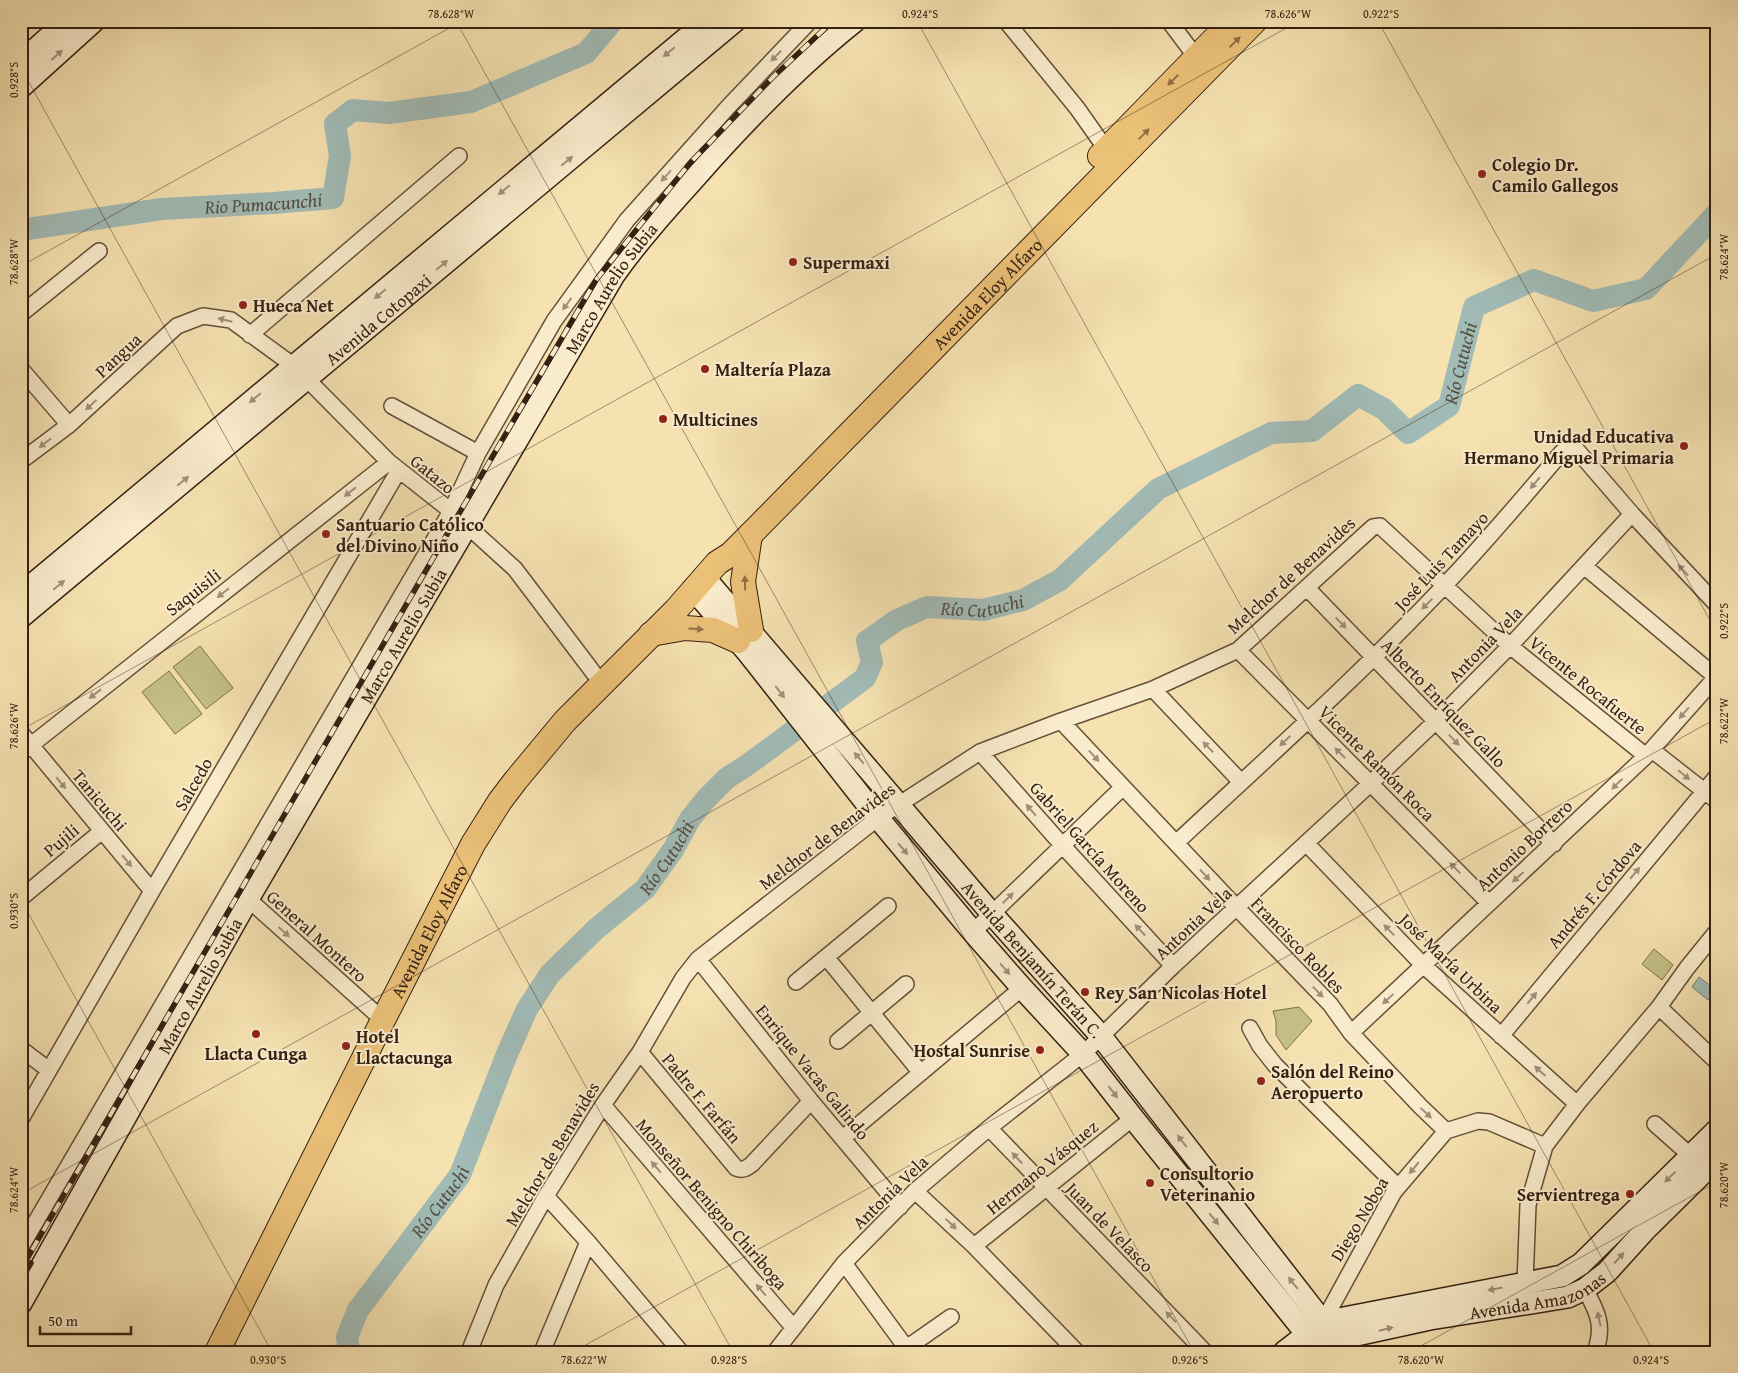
<svg xmlns="http://www.w3.org/2000/svg" width="1738" height="1373" font-family="'Gentium Book Plus',serif">
<rect width="100%" height="100%" fill="#f6e2b1"/>
<filter id="stains"><feTurbulence type="fractalNoise" baseFrequency=".004" numOctaves="4"/><feColorMatrix values="0 0 0 0 .2 0 0 0 0 .09 0 0 0 0 .02 0 0 0 .5 -.17"/></filter>
<radialGradient id="worn" r=".72"><stop offset=".6" stop-color="#630" stop-opacity="0"/><stop offset="1" stop-color="#630" stop-opacity=".3"/></radialGradient>
<!-- green -->
<path fill="#c4c086" stroke="#7c704c" d="M200,646l33,42 -27,21 -33,-42z
M169,671l33,43 -27,20 -33,-42z
M1654,949l19,16 -11,15 -20,-16z
M1299,1007l13,14 -26,29 -10,-15v-14l-3,-10z"/>
<!-- water -->
<path fill="#a1bbb6" stroke="#767d75" d="M1699,977l17,13 -8,10 -16,-13z"/>
<g fill="none" stroke-linecap="round" stroke-linejoin="round">
<!-- river -->
<g stroke="#a1bbb6" stroke-width="22">
<path id="s1" d="M21,230l141,-21 112,-6 59,-5 7,-42 -5,-32 18,-14 36,3 82,-11 115,-49 27,-32"/>
<path id="s2" d="M349,1352l-2,-15 11,-27 102,-135 47,-121 20,-45 23,-35 46,-45 49,-40 28,-39 17,-31 16,-20 21,-21 19,-12 119,-88 7,-16 -5,-21 30,-21 30,-13 56,3 40,-10 37,-20 98,-91 113,-56 41,-2 46,-36 26,14 24,24 41,-27 25,-99 60,-27 59,21 53,-12 71,-76"/>
</g>
<!-- street casing -->
<g stroke="#65503a" stroke-width="18">
<path id="street" d="M1006,21l71,87 29,41
M1169,21l27,36
M21,314l78,-63
M250,335l209,-179
M21,369l48,56
M392,406l86,47
M21,461l48,-36 108,-99 26,-10 28,4 63,46 95,96 62,49 64,58 87,115
M1584,566l132,111
M1307,588l247,256
M1238,650l251,253
M1153,689l88,93
M1061,721l176,187 93,96 21,29 69,73 26,25
M21,733l131,158
M1652,750l65,51
M980,752l83,94 110,120
M21,753l368,-291
M1176,843c90,-84 183,-167 268,-257 41,-43 80,-89 118,-134l7,-4 7,1 56,65 85,91
M1306,843l117,122 154,139
M21,898l81,-67
M248,899l135,121
M973,932l150,-145
M826,957l95,116
M698,959l113,142 89,106
M796,982l92,-76
M1659,1007l58,55
M1250,1028l10,18 15,19 123,122
M1351,1033l295,-277 71,-80
M1501,1036l216,-260
M838,1041l68,-57
M21,1049l28,21
M640,1052l96,116c7,3 11,0 16,-4l59,-63
M603,1105l190,222
M21,1119l131,-228 247,-421
M1655,1124l36,32
M989,1128l216,224
M843,1138l179,-150
M915,1191l59,55 103,106
M546,1196l42,46 93,110
M974,1246l159,-128
M21,1247l430,-736 27,-58 76,-132 73,-101 102,-114 81,-85
M844,1263l58,79 6,5 43,-30
M1525,1283l3,-78 17,-59 32,-42 82,-97 28,-39 30,-37
M1585,1289c12,22 20,37 10,63
M1323,1322l71,-130 52,-61 32,-10 11,1 56,24
M469,1352l27,-67 50,-89 57,-91 37,-53 43,-74 15,-19 180,-141 102,-66 81,-31 92,-32 85,-39 135,-123 7,-1 130,120 136,110
M542,1352l46,-110
M775,1352l69,-89 71,-72 74,-63 94,-74 90,-88 197,-182 66,-63 74,-75 122,-132"/>
</g>
<!-- secondary casing -->
<g stroke="#352013" stroke-width="24">
<g id="secondary">
<path d="M21,62l46,-41"/>
<path d="M21,87l73,-66"/>
<path id="s3" d="M704,577l288,337 108,121 223,287 26,30"/>
<path d="M693,589l56,65 129,164 95,114 49,56 61,66 50,64 188,234"/>
<path d="M21,594l686,-573"/>
<path id="s4" d="M21,617l714,-596"/>
<path id="s5" d="M21,1303l227,-404 366,-624c24,-34 52,-65 80,-96 50,-57 102,-111 161,-158"/>
<path id="s6" d="M1328,1344l10,-5 92,-20 138,-22 17,-8 22,-17 39,-43 71,-70"/>
<path d="M1284,1352l39,-30 239,-46 19,-12 136,-134"/>
</g>
</g>
<!-- primary casing -->
<g stroke="#352013" stroke-width="26">
<g id="primary">
<path d="M1100,156l132,-135"/>
<path d="M750,535l-7,47 8,48"/>
<path d="M651,634l34,-6 28,2 25,11"/>
<path id="s7" d="M217,1352l166,-332 90,-176 27,-43 16,-21 49,-59 111,-111 41,-47 14,-9 19,-19 505,-514"/>
</g>
</g>
<!-- street -->
<use href="#street" stroke="#f9eccc" stroke-width="15"/>
<!-- secondary -->
<use href="#secondary" stroke="#f9eccc" stroke-width="21"/>
<!-- primary -->
<use href="#primary" stroke="#ebc178" stroke-width="24"/>
<!-- rail casing -->
<g stroke="#352013" stroke-width="5.5">
<path id="rail" d="M21,1269l436,-752 139,-237 94,-117 83,-86 60,-56
M21,1280l10,-17"/>
</g>
<!-- rail -->
<use href="#rail" stroke="#f9eccc" stroke-width="4" stroke-dasharray="11" stroke-linecap="butt"/>
</g>
<!-- one-way arrows -->
<defs><path id="oneway-solid" d="M-6-.8H1V-3.2L6.5 0L1 3.2V.8H-6Z" transform="scale(1.25)"/></defs>
<g fill="#907046">
<use href="#oneway-solid" transform="translate(1235 42) rotate(-45)"/>
<use href="#oneway-solid" transform="translate(1173 80) rotate(135)"/>
<use href="#oneway-solid" transform="translate(1144 134) rotate(-45)"/>
<use href="#oneway-solid" transform="translate(745 583) rotate(-91)"/>
<use href="#oneway-solid" transform="translate(696 629) rotate(4)"/>
</g>
<g fill="#a19079">
<use href="#oneway-solid" transform="translate(669 52) rotate(141)"/>
<use href="#oneway-solid" transform="translate(57 55) rotate(-42)"/>
<use href="#oneway-solid" transform="translate(776 56) rotate(134)"/>
<use href="#oneway-solid" transform="translate(567 161) rotate(-40)"/>
<use href="#oneway-solid" transform="translate(666 176) rotate(132)"/>
<use href="#oneway-solid" transform="translate(504 190) rotate(140)"/>
<use href="#oneway-solid" transform="translate(442 265) rotate(-40)"/>
<use href="#oneway-solid" transform="translate(380 294) rotate(140)"/>
<use href="#oneway-solid" transform="translate(567 304) rotate(126)"/>
<use href="#oneway-solid" transform="translate(225 320) rotate(-166)"/>
<use href="#oneway-solid" transform="translate(255 398) rotate(140)"/>
<use href="#oneway-solid" transform="translate(91 405) rotate(137)"/>
<use href="#oneway-solid" transform="translate(45 443) rotate(143)"/>
<use href="#oneway-solid" transform="translate(183 481) rotate(-40)"/>
<use href="#oneway-solid" transform="translate(1535 483) rotate(130)"/>
<use href="#oneway-solid" transform="translate(350 492) rotate(142)"/>
<use href="#oneway-solid" transform="translate(1683 570) rotate(-133)"/>
<use href="#oneway-solid" transform="translate(59 585) rotate(-40)"/>
<use href="#oneway-solid" transform="translate(223 593) rotate(142)"/>
<use href="#oneway-solid" transform="translate(1427 604) rotate(135)"/>
<use href="#oneway-solid" transform="translate(1341 623) rotate(46)"/>
<use href="#oneway-solid" transform="translate(780 692) rotate(52)"/>
<use href="#oneway-solid" transform="translate(95 694) rotate(142)"/>
<use href="#oneway-solid" transform="translate(1684 713) rotate(131)"/>
<use href="#oneway-solid" transform="translate(1454 740) rotate(46)"/>
<use href="#oneway-solid" transform="translate(1285 741) rotate(137)"/>
<use href="#oneway-solid" transform="translate(1208 747) rotate(-134)"/>
<use href="#oneway-solid" transform="translate(1340 753) rotate(-135)"/>
<use href="#oneway-solid" transform="translate(1094 756) rotate(47)"/>
<use href="#oneway-solid" transform="translate(859 758) rotate(-130)"/>
<use href="#oneway-solid" transform="translate(1684 775) rotate(39)"/>
<use href="#oneway-solid" transform="translate(61 783) rotate(50)"/>
<use href="#oneway-solid" transform="translate(1617 784) rotate(136)"/>
<use href="#oneway-solid" transform="translate(1031 810) rotate(-131)"/>
<use href="#oneway-solid" transform="translate(903 849) rotate(50)"/>
<use href="#oneway-solid" transform="translate(127 861) rotate(50)"/>
<use href="#oneway-solid" transform="translate(1455 868) rotate(-135)"/>
<use href="#oneway-solid" transform="translate(1635 873) rotate(-50)"/>
<use href="#oneway-solid" transform="translate(1205 875) rotate(47)"/>
<use href="#oneway-solid" transform="translate(1518 877) rotate(138)"/>
<use href="#oneway-solid" transform="translate(1008 898) rotate(-44)"/>
<use href="#oneway-solid" transform="translate(1140 930) rotate(-133)"/>
<use href="#oneway-solid" transform="translate(1389 930) rotate(-134)"/>
<use href="#oneway-solid" transform="translate(284 932) rotate(42)"/>
<use href="#oneway-solid" transform="translate(1005 969) rotate(49)"/>
<use href="#oneway-solid" transform="translate(1318 992) rotate(46)"/>
<use href="#oneway-solid" transform="translate(1532 998) rotate(-51)"/>
<use href="#oneway-solid" transform="translate(1388 999) rotate(137)"/>
<use href="#oneway-solid" transform="translate(1540 1071) rotate(-138)"/>
<use href="#oneway-solid" transform="translate(1113 1092) rotate(52)"/>
<use href="#oneway-solid" transform="translate(1426 1113) rotate(43)"/>
<use href="#oneway-solid" transform="translate(1182 1141) rotate(-128)"/>
<use href="#oneway-solid" transform="translate(1017 1158) rotate(-133)"/>
<use href="#oneway-solid" transform="translate(656 1167) rotate(-131)"/>
<use href="#oneway-solid" transform="translate(1414 1168) rotate(130)"/>
<use href="#oneway-solid" transform="translate(1670 1177) rotate(136)"/>
<use href="#oneway-solid" transform="translate(1214 1219) rotate(51)"/>
<use href="#oneway-solid" transform="translate(951 1224) rotate(43)"/>
<use href="#oneway-solid" transform="translate(1619 1258) rotate(-48)"/>
<use href="#oneway-solid" transform="translate(1293 1283) rotate(-128)"/>
<use href="#oneway-solid" transform="translate(1495 1289) rotate(169)"/>
<use href="#oneway-solid" transform="translate(761 1290) rotate(-131)"/>
<use href="#oneway-solid" transform="translate(1171 1317) rotate(-134)"/>
<use href="#oneway-solid" transform="translate(1599 1319) rotate(-102)"/>
<use href="#oneway-solid" transform="translate(1386 1329) rotate(-13)"/>
</g>
<!-- ticks -->
<path fill="none" stroke="#352013" stroke-width="1" stroke-opacity="0.45" d="M456,21l738,1331M917,21l737,1331M1378,21l339,612M21,68l712,1284M21,266l441,-245M21,730l1278,-709M21,900l251,452M21,1194l1696,-940M573,1352l1144,-634M1410,1352l307,-170"/>
<!-- markers -->
<g fill="#8f2418" stroke="#f9eccc" stroke-width="2">
<circle cx="1482" cy="174" r="5"/>
<circle cx="793" cy="262" r="5"/>
<circle cx="243" cy="305" r="5"/>
<circle cx="705" cy="369" r="5"/>
<circle cx="663" cy="419" r="5"/>
<circle cx="1684" cy="446" r="5"/>
<circle cx="326" cy="534" r="5"/>
<circle cx="1085" cy="992" r="5"/>
<circle cx="256" cy="1034" r="5"/>
<circle cx="346" cy="1046" r="5"/>
<circle cx="1040" cy="1050" r="5"/>
<circle cx="1261" cy="1081" r="5"/>
<circle cx="1150" cy="1183" r="5"/>
<circle cx="1630" cy="1194" r="5"/>
</g>
<g text-anchor="middle" dominant-baseline="central" stroke-width="4" stroke-linejoin="round" paint-order="stroke">
<!-- poi labels -->
<g font-size="18" font-weight="bold" fill="#352013" stroke="#f9eccc" text-anchor="start">
<text x="1492" y="164">Colegio Dr.<tspan x="1492" dy="21">Camilo Gallegos</tspan></text>
<text x="803" y="262">Supermaxi</text>
<text x="253" y="305">Hueca Net</text>
<text x="715" y="369">Maltería Plaza</text>
<text x="673" y="419">Multicines</text>
<text x="1674" y="436" text-anchor="end">Unidad Educativa<tspan x="1674" dy="21">Hermano Miguel Primaria</tspan></text>
<text x="336" y="524">Santuario Católico<tspan x="336" dy="21">del Divino Niño</tspan></text>
<text x="1095" y="992">Rey San Nicolas Hotel</text>
<text x="356" y="1036">Hotel<tspan x="356" dy="21">Llactacunga</tspan></text>
<text x="1030" y="1050" text-anchor="end">Hostal Sunrise</text>
<text x="256" y="1053" text-anchor="middle">Llacta Cunga</text>
<text x="1271" y="1071">Salón del Reino<tspan x="1271" dy="21">Aeropuerto</tspan></text>
<text x="1160" y="1173">Consultorio<tspan x="1160" dy="21">Veterinanio</tspan></text>
<text x="1620" y="1194" text-anchor="end">Servientrega</text>
</g>
<!-- street labels -->
<g font-size="18" fill="#352013" stroke="#f9eccc">
<text stroke="none"><textPath href="#s5" startOffset="1174">Marco Aurelio Subia</textPath></text>
<text stroke="none"><textPath href="#s7" startOffset="1324">Avenida Eloy Alfaro</textPath></text>
<text stroke="none"><textPath href="#s4" startOffset="465">Avenida Cotopaxi</textPath></text>
<text transform="translate(118 355) rotate(-43)">Pangua</text>
<text transform="translate(433 474) rotate(39)">Gatazo</text>
<text transform="translate(1441 561) rotate(-47)">José Luis Tamayo</text>
<text transform="translate(1291 575) rotate(-42)">Melchor de Benavides</text>
<text transform="translate(193 592) rotate(-38)">Saquisili</text>
<text stroke="none"><textPath href="#s5" startOffset="769">Marco Aurelio Subia</textPath></text>
<text transform="translate(1485 644) rotate(-46)">Antonia Vela</text>
<text transform="translate(1588 685) rotate(39)">Vicente Rocafuerte</text>
<text transform="translate(1444 703) rotate(46)">Alberto Enríquez Gallo</text>
<text transform="translate(1377 763) rotate(45)">Vicente Ramón Roca</text>
<text transform="translate(193 784) rotate(-60)">Salcedo</text>
<text transform="translate(100 800) rotate(50)">Tanicuchi</text>
<text transform="translate(827 836) rotate(-37)">Melchor de Benavides</text>
<text transform="translate(61 840) rotate(-40)">Pujili</text>
<text transform="translate(1524 845) rotate(-43)">Antonio Borrero</text>
<text transform="translate(1090 847) rotate(48)">Gabriel García Moreno</text>
<text transform="translate(1594 894) rotate(-50)">Andrés F. Córdova</text>
<text transform="translate(1193 923) rotate(-43)">Antonia Vela</text>
<text stroke="none"><textPath href="#s7" startOffset="471">Avenida Eloy Alfaro</textPath></text>
<text transform="translate(317 936) rotate(42)">General Montero</text>
<text transform="translate(1298 945) rotate(46)">Francisco Robles</text>
<text stroke="none"><textPath href="#s3" startOffset="504">Avenida Benjamín Terán C.</textPath></text>
<text transform="translate(1451 963) rotate(44)">José María Urbina</text>
<text stroke="none"><textPath href="#s5" startOffset="364">Marco Aurelio Subia</textPath></text>
<text transform="translate(813 1072) rotate(51)">Enrique Vacas Galindo</text>
<text transform="translate(702 1098) rotate(50)">Padre F. Farfán</text>
<text transform="translate(552 1154) rotate(-59)">Melchor de Benavides</text>
<text transform="translate(1042 1167) rotate(-39)">Hermano Vásquez</text>
<text transform="translate(890 1192) rotate(-44)">Antonia Vela</text>
<text transform="translate(712 1204) rotate(49)">Monseñor Benigno Chiriboga</text>
<text transform="translate(1359 1219) rotate(-59)">Diego Noboa</text>
<text transform="translate(1110 1227) rotate(46)">Juan de Velasco</text>
<text stroke="none"><textPath href="#s6" startOffset="216">Avenida Amazonas</textPath></text>
</g>
<!-- water labels -->
<g font-size="19" font-style="italic" fill="#554e44" stroke="#f9eccc">
<text stroke="none"><textPath href="#s1" startOffset="244">Rio Pumacunchi</textPath></text>
<text stroke="none"><textPath href="#s2" startOffset="1635">Río Cutuchi</textPath></text>
<text stroke="none"><textPath href="#s2" startOffset="1035">Río Cutuchi</textPath></text>
<text stroke="none"><textPath href="#s2" startOffset="600">Río Cutuchi</textPath></text>
<text stroke="none"><textPath href="#s2" startOffset="180">Río Cutuchi</textPath></text>
</g>
</g>
<!-- margin -->
<rect width="1738" height="1373" fill="none" stroke="#f6e2b1" stroke-width="55"/>
<!-- scale -->
<path d="M40 1326v8h91v-8" fill="none" stroke="#352013" stroke-width="2.5"/>
<text x="48" y="1326" font-size="15" fill="#352013" stroke="#f9eccc" stroke-width="4" paint-order="stroke">50 m</text>
<rect x="28" y="28" width="1682" height="1318" fill="none" stroke="#352013" stroke-width="2"/>
<g font-size="12" text-anchor="middle" fill="#352013">
<text x="451" y="18">78.628°W</text>
<text x="920" y="18">0.924°S</text>
<text x="1288" y="18">78.626°W</text>
<text x="1381" y="18">0.922°S</text>
<text transform="translate(14 80) rotate(-90)" y="4">0.928°S</text>
<text transform="translate(1724 257) rotate(-90)" y="4">78.624°W</text>
<text transform="translate(14 262) rotate(-90)" y="4">78.628°W</text>
<text transform="translate(1724 621) rotate(-90)" y="4">0.922°S</text>
<text transform="translate(1724 721) rotate(-90)" y="4">78.622°W</text>
<text transform="translate(14 726) rotate(-90)" y="4">78.626°W</text>
<text transform="translate(14 911) rotate(-90)" y="4">0.930°S</text>
<text transform="translate(1724 1185) rotate(-90)" y="4">78.620°W</text>
<text transform="translate(14 1190) rotate(-90)" y="4">78.624°W</text>
<text x="268" y="1364">0.930°S</text>
<text x="584" y="1364">78.622°W</text>
<text x="729" y="1364">0.928°S</text>
<text x="1190" y="1364">0.926°S</text>
<text x="1421" y="1364">78.620°W</text>
<text x="1651" y="1364">0.924°S</text>
</g>
<rect width="100%" height="100%" filter="url(#stains)"/>
<rect width="100%" height="100%" fill="url(#worn)"/>
</svg>
